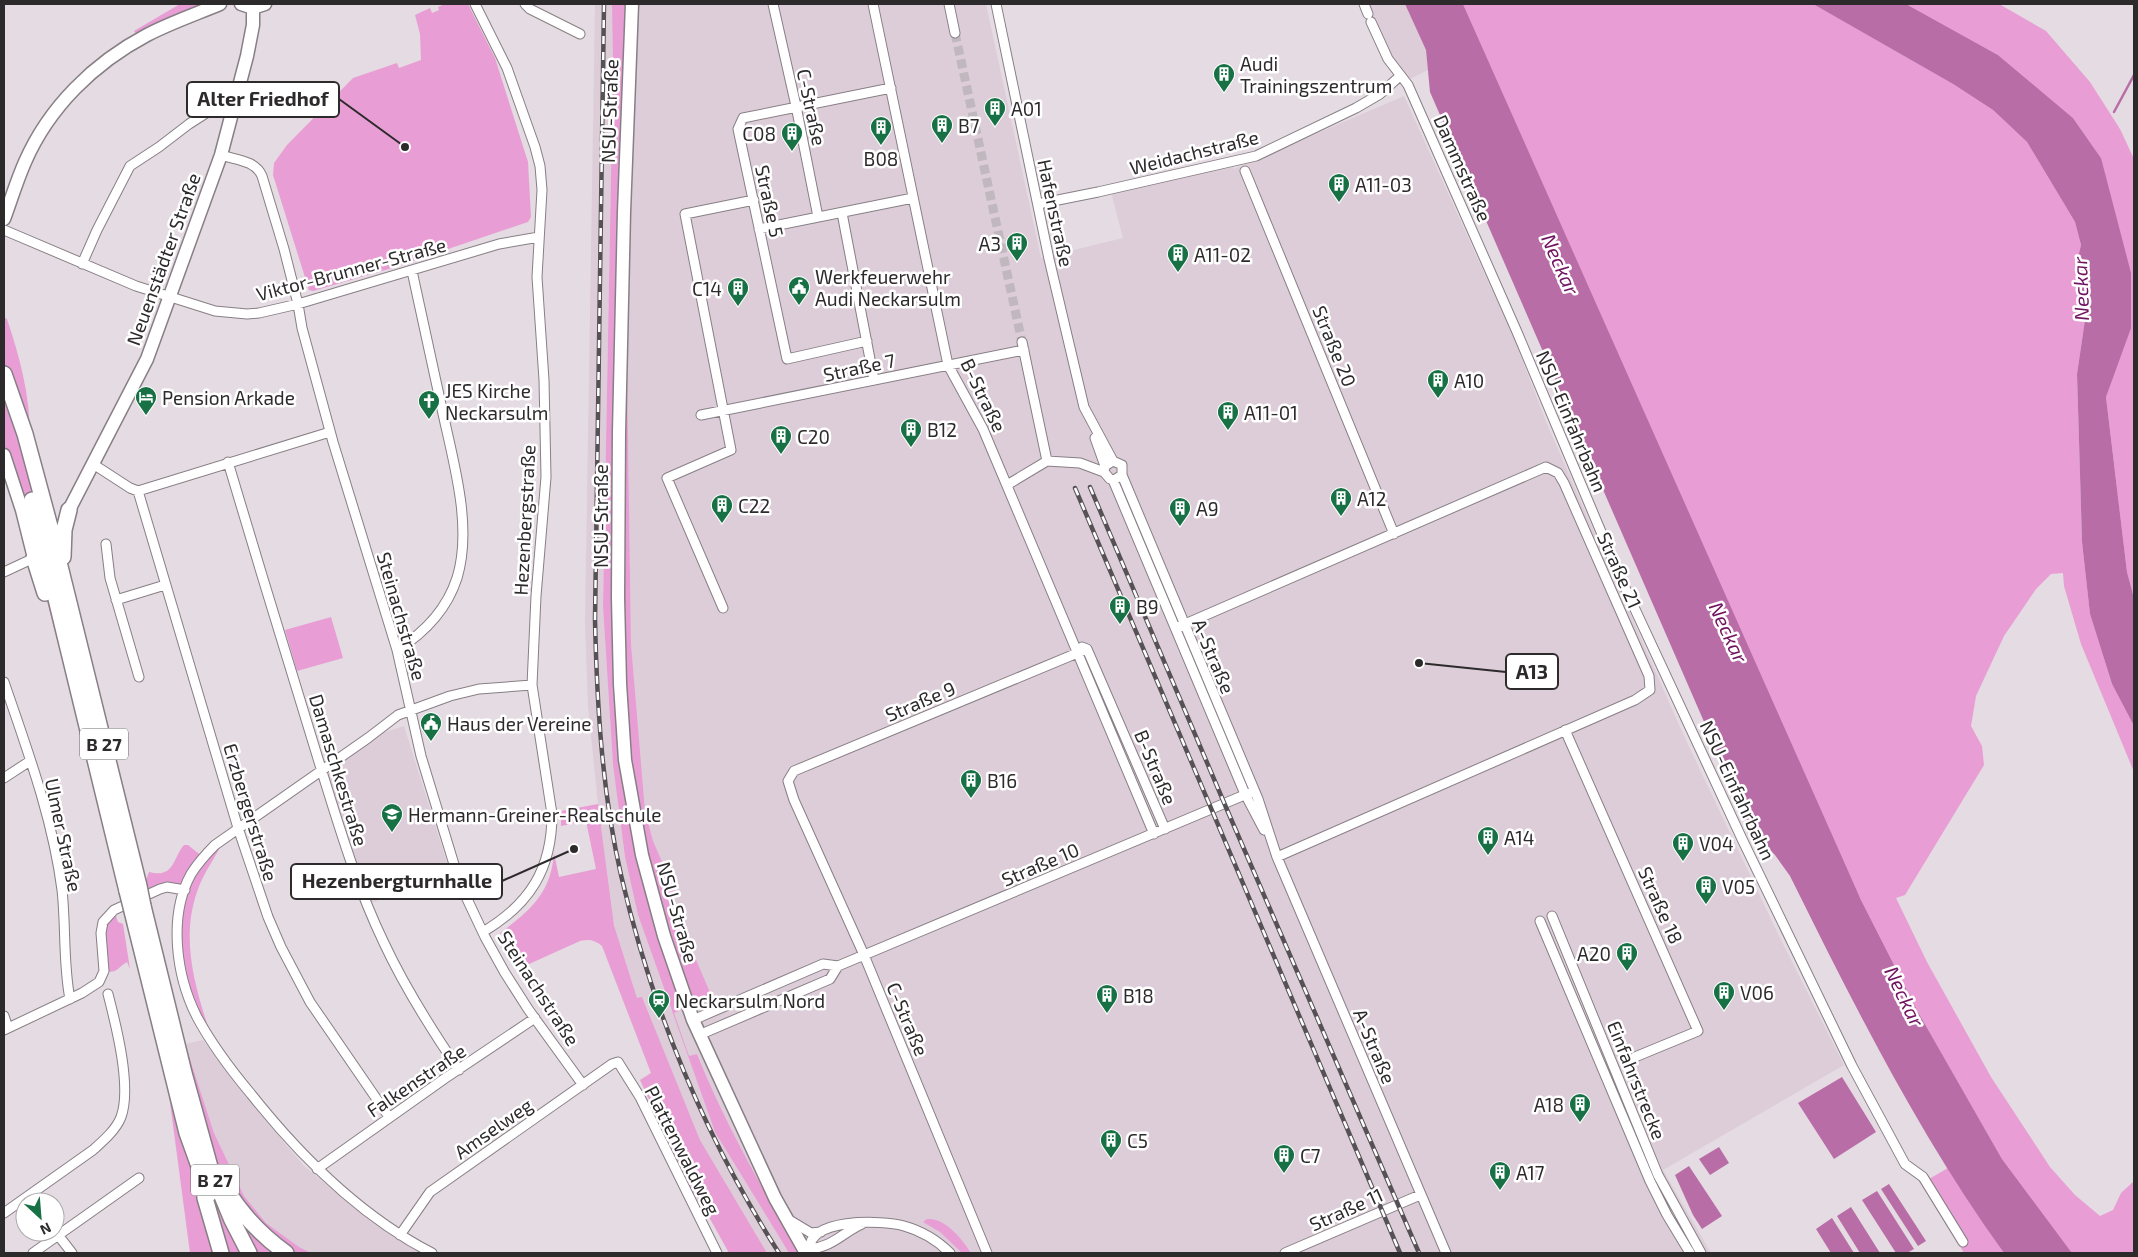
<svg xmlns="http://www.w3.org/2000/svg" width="2138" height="1257" font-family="'Exo 2',sans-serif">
<rect width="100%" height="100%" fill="#e5dbe2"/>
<!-- built -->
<path fill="#ddcdd8" d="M595,4h17l1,65 -10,537 10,159 12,92 13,58 34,97 39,-15 -32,-75 -8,-20 6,-6 -24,-55 -8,-30 -6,-63 -8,-104 -6,-414 7,-226h354l55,254 82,-20 -12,-46 122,-25 1,2 170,-73 111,245 32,83 136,310 96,202 65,129 -181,105 48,83h-907l-36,-54 -20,-35 -32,-64 -19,-46 -8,3 -7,-18 33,93 74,121h-22l-67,-113 -58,-142h-5l-23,-74 -16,-120 -10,-98 -3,-83z
M1367,4h38l21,46 2,20 -18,9 -18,-22z
M404,726l44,140 -40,13 3,9 -40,15 -18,-47 -26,-84 49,-37z
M203,1040l46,61 55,65 48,40 68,47h-109l-12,-6 -33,-24 -22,-27 -30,-63 -29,-89z"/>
<!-- green -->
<path fill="#e89dd5" d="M180,4h33l-76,31 -3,-4z
M445,4h23l27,54 33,104 3,55 -3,5 -136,46 -79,23 -4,-1 -36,-115 1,-12 13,-18 66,-67 44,-15 2,5 22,-8 -1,-26 -5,-19 15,-7 2,5 7,-3 -1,-3z
M612,4h20l-7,226 6,414 14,167 8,30 24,55 -6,6 41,95 -38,16 15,43 8,-2c28,70 65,134 103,199h-11l-74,-121 -77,-217 -13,-58 -12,-92 -10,-159 10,-537z
M1463,4h350l140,80 40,26 34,32 48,80 6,23 -5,21 10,47 -9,61 5,168 8,72 22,70 22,42v46l-53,-128 -17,-58 -1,-13 -12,1 -15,15 -32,47 -28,60 -5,30 11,20 2,19 -79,130 -9,3 31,64 64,115 59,90 25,28 25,21 13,-6 8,-17 13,-12v72h-62l-70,-94 -84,-147 -57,-112 -43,-94z
M1906,4h93l47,27 44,51 30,47 14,30v439l-7,-26 -21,-175 7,-23 -12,-216 -28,-40 -75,-63z
M4,317l3,2c13,39 23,76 23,118l128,510 27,97 29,89 30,63 22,27 33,24 12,6h-121l-27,-203 -151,-584 -8,-21z
M331,617l12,41 -46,13 -12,-41z
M598,804l16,121 23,73 5,-1 58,143 67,113h-38l-25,-45 -14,-21 -50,-107 11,-7 -49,-127c-7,-6 -13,-7 -22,-5l-62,28 -18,-36c31,-23 51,-40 54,-80l5,24 37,-8 -10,-48 -25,5v-15z
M225,838c-9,19 -22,35 -28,54 -18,52 1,104 17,153l-13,-21 -23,-73 6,-61 -34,3 -4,-13 3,-8c26,7 24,-15 35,-27h4l15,12z
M114,910l4,12 5,2 7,45 -3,-7c-10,6 -10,12 -23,9l-1,-49z
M1948,1168l56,85h-40l-42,-70z
M927,1219c18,-2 36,21 44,34h-9l-22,-21 -17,-10z"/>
<!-- water -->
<path fill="#b96da7" d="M1405,4h58l398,896 57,112 84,147 70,94h-68c-85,-118 -150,-248 -214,-377l-15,-21 -23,-23 -322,-740 -4,-42z
M1813,4h93l92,51 75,63 28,40 30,115v55l-25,69 21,175 7,26v128l-22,-42 -22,-70 -8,-72 -5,-168 9,-61 -10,-48 5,-20 -6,-23 -48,-80 -34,-32 -40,-26z
M1842,1077l34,55 -42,27 -36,-56z
M1719,1147l10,16 -19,12 -11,-16z
M1689,1166l33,50 -20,13 -9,-14 -18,-40z
M1889,1184l37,57 -8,5 -37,-57z
M1877,1191l37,58 -7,4h-11l-34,-53z
M1851,1207l29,46h-20l-23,-37z
M1832,1218l22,35h-23l-15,-24z"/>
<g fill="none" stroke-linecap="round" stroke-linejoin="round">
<!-- stream -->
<path stroke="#b96da7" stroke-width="2.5" d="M2114,112l20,-37"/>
<!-- minor-tunnel -->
<path stroke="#c0b8be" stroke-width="9" stroke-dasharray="9 4.5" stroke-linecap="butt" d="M955,33l67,309"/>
<!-- minor casing -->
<g stroke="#877f85" stroke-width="11">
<path id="minor" d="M475,4l32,64 28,79 5,19 2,24 -5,87 7,103 2,97 -10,119 -4,89 20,129c0,55 -22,90 -69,118
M525,4l5,5 50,25
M773,4l23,102 22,111
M873,4l75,361 35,64 171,405
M949,4l6,29
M996,4l53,255 35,148 29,54
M1364,4l4,10
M1371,22l17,37 20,26 109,247 103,245 122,262 110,227 53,98 18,13 40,65
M221,155c15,5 34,5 41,21l22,73 14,55 4,24 31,114 64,208 24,106 39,128 25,53 20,36 23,36 55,76
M1245,171l149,363
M1038,204l60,-12 158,-36 100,-48 24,-14 20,-18
M842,213l32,167
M759,229l154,-31
M4,230l132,56 79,25 32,3 12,-1 39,-9 201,-60 40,-7
M82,264l15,-34 33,-64 29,-19 30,-23 28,-18 17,-3
M867,341l-80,18 -49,-230 5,-11 148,-30
M1022,342l25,119
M701,415l323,-65
M1098,435l-3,3 10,28
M228,462c30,100 60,201 91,300 19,61 37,123 65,181 21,45 47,86 75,127
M93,464l37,24 8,3 192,-59
M1122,475l-8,5 -4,-1 -6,-7 1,-6 8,-5 9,4v10l136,324 19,58 169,396
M1114,480h-1l132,314 19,36
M1007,485l40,-24 33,2 24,9
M138,491l100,337 30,89 13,30 29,55 79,115
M106,544l4,34 29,99
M4,572l30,-14
M116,600l49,-15
M723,608l-56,-130 64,-28 -46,-236 69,-14
M1176,628l370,-161 12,6 6,10 85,193 1,14 -15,10 -358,157
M1082,647l5,2 78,180
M397,650c27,-17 50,-41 60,-72 16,-52 -4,-117 -15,-169 -10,-46 -20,-92 -30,-138
M4,682c23,67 49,137 58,208 4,36 1,74 8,109
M1565,730l133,301 -63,26
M4,778l26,-17
M1552,916l106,259 43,78
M1540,921l110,260 17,34 23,38
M4,1016l4,12
M693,1020l130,-56 15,2 416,-175
M4,1030l78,-37 17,-11 5,-11 -3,-38 2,-11 11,-12 46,-21 7,-2 18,3
M699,1035l131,-56 8,-13
M317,1169l127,-90 91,-61
M4,1213l89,-63c10,-9 23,-20 28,-33 11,-30 -5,-92 -13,-123
M791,1221l20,12 10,-1
M58,1235l14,18
M400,1235l30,-43 182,-128 6,-2 22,35 77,156
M805,1246l4,3c24,-2 33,-16 53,-25
M33,1253l106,-75
M432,1253c-72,-37 -131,-96 -181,-159 -20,-24 -39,-49 -54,-77 -21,-41 -29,-101 -6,-143 7,-11 15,-20 24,-29l153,-107 30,-23 52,-19 29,-7 53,-4
M810,1253c-7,-36 73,-33 94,-27 18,5 33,14 46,27
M987,1253l-123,-298 -70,-155 -6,-19 6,-10 293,-122
M1285,1253l135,-58"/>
</g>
<!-- secondary casing -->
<g stroke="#877f85" stroke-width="15">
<path id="secondary" d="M241,4l12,4 12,-4
M632,4l-8,208 -5,220 -1,166 2,86 5,76 17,95 22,81 29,84 82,178 31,55
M4,219c7,-19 13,-39 21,-57 24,-55 69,-99 122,-127 23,-12 49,-21 73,-31
M4,455l18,55 12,48
M69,510l78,-151 74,-204 26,-99 6,-31v-17"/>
</g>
<!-- trunk casing -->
<g stroke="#877f85" stroke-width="18">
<path id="trunk" d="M4,374l21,60 27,100 87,352
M32,500l95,391
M63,557l1,-27 5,-20
M34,558l11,35
M143,906l41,167 26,94 22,53 17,33
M132,911l55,222 22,61
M204,1186l1,12 16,55
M226,1189c16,26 35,46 60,64"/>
</g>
<!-- minor -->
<use href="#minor" stroke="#fff" stroke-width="9"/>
<!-- secondary -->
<use href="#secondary" stroke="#fff" stroke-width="12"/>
<!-- trunk -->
<use href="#trunk" stroke="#fff" stroke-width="15"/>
<!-- rail casing -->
<g stroke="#555154" stroke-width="4.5">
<path id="rail" d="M604,4l-9,616c2,86 7,172 26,255 31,135 84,262 158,378
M1090,487l138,325 191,441
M1075,488l325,765"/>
</g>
<!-- rail -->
<use href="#rail" stroke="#fff" stroke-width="2.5" stroke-dasharray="8" stroke-linecap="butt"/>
<!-- trunk-bridge casing -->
<g stroke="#877f85" stroke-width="18" stroke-linecap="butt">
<path id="trunk-bridge" d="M139,886l4,20
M127,891l5,20"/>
</g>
<!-- trunk-bridge -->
<use href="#trunk-bridge" stroke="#fff" stroke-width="15"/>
</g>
<!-- icons -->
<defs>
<g id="building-pin" transform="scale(1.125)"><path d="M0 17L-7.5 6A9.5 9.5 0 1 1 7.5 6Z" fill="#177145" stroke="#fff"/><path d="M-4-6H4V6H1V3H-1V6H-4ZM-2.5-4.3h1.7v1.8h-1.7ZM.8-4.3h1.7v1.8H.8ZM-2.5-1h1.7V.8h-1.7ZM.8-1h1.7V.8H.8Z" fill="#fff"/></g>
<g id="civic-pin" transform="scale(1.125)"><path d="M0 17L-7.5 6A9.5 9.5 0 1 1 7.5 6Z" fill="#177145" stroke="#fff"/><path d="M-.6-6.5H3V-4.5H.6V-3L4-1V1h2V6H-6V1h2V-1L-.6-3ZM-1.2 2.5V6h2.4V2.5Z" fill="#fff"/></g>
<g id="hotel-pin" transform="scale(1.125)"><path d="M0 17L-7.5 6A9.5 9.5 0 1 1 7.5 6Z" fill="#177145" stroke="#fff"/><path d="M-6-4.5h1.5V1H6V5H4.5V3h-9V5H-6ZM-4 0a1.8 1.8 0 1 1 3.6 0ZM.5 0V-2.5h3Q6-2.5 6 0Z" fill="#fff"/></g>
<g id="church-pin" transform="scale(1.125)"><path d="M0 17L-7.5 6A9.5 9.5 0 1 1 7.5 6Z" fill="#177145" stroke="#fff"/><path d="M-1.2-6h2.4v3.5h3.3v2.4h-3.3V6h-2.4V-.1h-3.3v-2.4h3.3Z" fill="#fff"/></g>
<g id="school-pin" transform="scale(1.125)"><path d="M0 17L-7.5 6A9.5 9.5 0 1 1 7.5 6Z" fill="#177145" stroke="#fff"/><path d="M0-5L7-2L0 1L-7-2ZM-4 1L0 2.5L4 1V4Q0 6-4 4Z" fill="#fff"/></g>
<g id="station-pin" transform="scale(1.125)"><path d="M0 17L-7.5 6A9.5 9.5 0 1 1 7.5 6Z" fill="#177145" stroke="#fff"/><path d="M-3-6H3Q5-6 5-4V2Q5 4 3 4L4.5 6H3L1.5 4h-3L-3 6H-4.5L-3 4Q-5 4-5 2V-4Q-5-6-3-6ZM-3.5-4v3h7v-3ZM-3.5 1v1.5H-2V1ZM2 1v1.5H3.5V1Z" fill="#fff"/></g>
</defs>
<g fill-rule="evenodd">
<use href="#building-pin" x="1224" y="74"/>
<use href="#building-pin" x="995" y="108"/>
<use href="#building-pin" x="942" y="125"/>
<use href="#building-pin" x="881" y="127"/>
<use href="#building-pin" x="792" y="133"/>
<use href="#building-pin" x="1339" y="184"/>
<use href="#building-pin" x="1017" y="243"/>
<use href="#building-pin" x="1178" y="254"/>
<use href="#civic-pin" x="799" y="287"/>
<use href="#building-pin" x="738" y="288"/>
<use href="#building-pin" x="1438" y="380"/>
<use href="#hotel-pin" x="146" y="397"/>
<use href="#church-pin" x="429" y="401"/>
<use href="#building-pin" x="1228" y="412"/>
<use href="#building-pin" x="911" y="429"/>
<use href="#building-pin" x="781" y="436"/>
<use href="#building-pin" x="1341" y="498"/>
<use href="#building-pin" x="722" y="505"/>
<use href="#building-pin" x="1180" y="508"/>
<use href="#building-pin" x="1120" y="606"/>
<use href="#civic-pin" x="431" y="723"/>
<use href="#building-pin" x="971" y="780"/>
<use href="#school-pin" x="392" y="814"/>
<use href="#building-pin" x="1488" y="837"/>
<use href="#building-pin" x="1683" y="843"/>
<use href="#building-pin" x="1706" y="886"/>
<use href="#building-pin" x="1627" y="953"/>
<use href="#building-pin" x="1724" y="992"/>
<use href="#building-pin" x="1107" y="995"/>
<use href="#station-pin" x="659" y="1000"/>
<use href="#building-pin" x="1580" y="1104"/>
<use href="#building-pin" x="1111" y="1140"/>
<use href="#building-pin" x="1284" y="1155"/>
<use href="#building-pin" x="1500" y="1172"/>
</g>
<g text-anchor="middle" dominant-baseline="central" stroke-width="5" stroke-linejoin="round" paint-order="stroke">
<!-- shield labels -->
<g fill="#fff" stroke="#6c6a6b" stroke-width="1">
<rect x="80" y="728.5" width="48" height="31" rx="4"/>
<rect x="191" y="1164.5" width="48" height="31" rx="4"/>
</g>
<g font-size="18" font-weight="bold" fill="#2d2a2c">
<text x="104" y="744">B 27</text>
<text x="215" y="1180">B 27</text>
</g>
<!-- poi labels -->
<g font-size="19" fill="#2d2a2c" stroke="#fff" text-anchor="start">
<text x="1240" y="63">Audi<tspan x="1240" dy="22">Trainingszentrum</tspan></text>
<text x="1011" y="108">A01</text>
<text x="958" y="125">B7</text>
<text x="776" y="133" text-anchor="end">C08</text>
<text x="881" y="158" text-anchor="middle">B08</text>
<text x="1355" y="184">A11-03</text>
<text x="1001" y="243" text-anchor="end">A3</text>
<text x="1194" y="254">A11-02</text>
<text x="815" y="276">Werkfeuerwehr<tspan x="815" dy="22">Audi Neckarsulm</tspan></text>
<text x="722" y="288" text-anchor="end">C14</text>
<text x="1454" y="380">A10</text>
<text x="445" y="390">JES Kirche<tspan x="445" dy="22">Neckarsulm</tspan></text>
<text x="162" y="397">Pension Arkade</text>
<text x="1244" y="412">A11-01</text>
<text x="927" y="429">B12</text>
<text x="797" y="436">C20</text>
<text x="1357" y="498">A12</text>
<text x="738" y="505">C22</text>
<text x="1196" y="508">A9</text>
<text x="1136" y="606">B9</text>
<text x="447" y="723">Haus der Vereine</text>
<text x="987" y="780">B16</text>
<text x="408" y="814">Hermann-Greiner-Realschule</text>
<text x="1504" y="837">A14</text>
<text x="1699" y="843">V04</text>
<text x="1722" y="886">V05</text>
<text x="1611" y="953" text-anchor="end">A20</text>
<text x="1740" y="992">V06</text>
<text x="1123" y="995">B18</text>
<text x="675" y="1000">Neckarsulm Nord</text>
<text x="1564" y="1104" text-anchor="end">A18</text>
<text x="1127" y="1140">C5</text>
<text x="1300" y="1155">C7</text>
<text x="1516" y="1172">A17</text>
</g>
<!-- street labels -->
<g font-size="19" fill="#2d2a2c" stroke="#fff">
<text transform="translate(812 107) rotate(78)">C-Straße</text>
<text transform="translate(609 111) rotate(-88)">NSU-Straße</text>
<text transform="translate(1194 152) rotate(-14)">Weidachstraße</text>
<text transform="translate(1463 168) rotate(66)">Dammstraße</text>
<text transform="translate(770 201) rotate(78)">Straße 5</text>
<text transform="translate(1056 213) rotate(78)">Hafenstraße</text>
<text transform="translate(163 259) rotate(-70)">Neuenstädter Straße</text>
<text transform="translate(351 269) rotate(-15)">Viktor-Brunner-Straße</text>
<text transform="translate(1335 346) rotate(68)">Straße 20</text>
<text transform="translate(859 367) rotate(-12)">Straße 7</text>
<text transform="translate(984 395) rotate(64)">B-Straße</text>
<text transform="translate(1572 421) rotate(67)">NSU-Einfahrbahn</text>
<text transform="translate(600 516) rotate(-90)">NSU-Straße</text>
<text transform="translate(524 520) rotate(-87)">Hezenbergstraße</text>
<text transform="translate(1620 570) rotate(66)">Straße 21</text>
<text transform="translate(402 616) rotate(74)">Steinachstraße</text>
<text transform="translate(1214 656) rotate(67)">A-Straße</text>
<text transform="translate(920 701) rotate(-23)">Straße 9</text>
<text transform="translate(1156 767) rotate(67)">B-Straße</text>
<text transform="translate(339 770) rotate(73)">Damaschkestraße</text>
<text transform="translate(1738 790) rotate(65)">NSU-Einfahrbahn</text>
<text transform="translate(251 812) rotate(73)">Erzbergerstraße</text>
<text transform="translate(64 835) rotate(78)">Ulmer Straße</text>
<text transform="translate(1040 864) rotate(-23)">Straße 10</text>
<text transform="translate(1661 905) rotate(66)">Straße 18</text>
<text transform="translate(678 912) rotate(74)">NSU-Straße</text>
<text transform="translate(539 988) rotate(57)">Steinachstraße</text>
<text transform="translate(908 1019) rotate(67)">C-Straße</text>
<text transform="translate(1375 1046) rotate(67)">A-Straße</text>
<text transform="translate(416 1080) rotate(-34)">Falkenstraße</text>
<text transform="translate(1637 1080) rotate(68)">Einfahrstrecke</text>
<text transform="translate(493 1128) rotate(-35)">Amselweg</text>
<text transform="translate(683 1150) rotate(63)">Plattenwaldweg</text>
<text transform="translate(1346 1209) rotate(-24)">Straße 11</text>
</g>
<!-- water labels -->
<g font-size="20" font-style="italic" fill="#711361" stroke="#fff">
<text transform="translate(1561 264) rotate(66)">Neckar</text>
<text transform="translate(2080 289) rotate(-92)">Neckar</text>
<text transform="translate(1729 632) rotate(65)">Neckar</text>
<text transform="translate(1905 996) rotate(64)">Neckar</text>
</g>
</g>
<!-- callouts -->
<path fill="none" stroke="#2d2a2c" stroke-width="2" d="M405 147L339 99M1419 663L1506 672M574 849L502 881"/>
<g fill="#2d2a2c" stroke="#fff" stroke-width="2">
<circle cx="405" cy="147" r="5"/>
<circle cx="1419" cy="663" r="5"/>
<circle cx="574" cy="849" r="5"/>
</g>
<g fill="#fff" stroke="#2d2a2c" stroke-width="2">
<rect x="187" y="82" width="152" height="35" rx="5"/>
<rect x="1506" y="654" width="52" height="35" rx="5"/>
<rect x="291" y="864" width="211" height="35" rx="5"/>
</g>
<g font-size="20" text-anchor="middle" font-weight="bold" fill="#2d2a2c">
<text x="263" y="106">Alter Friedhof</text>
<text x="1532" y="679">A13</text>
<text x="397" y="888">Hezenbergturnhalle</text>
</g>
<!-- border -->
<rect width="2138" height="1257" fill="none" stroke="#2d2a2c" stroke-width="10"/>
<!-- north arrow -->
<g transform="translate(40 1217) rotate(154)"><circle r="24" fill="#ffffff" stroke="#abaaab"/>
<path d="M0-4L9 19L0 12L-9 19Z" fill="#177145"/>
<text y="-8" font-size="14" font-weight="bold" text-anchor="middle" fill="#2d2a2c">N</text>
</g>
</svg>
